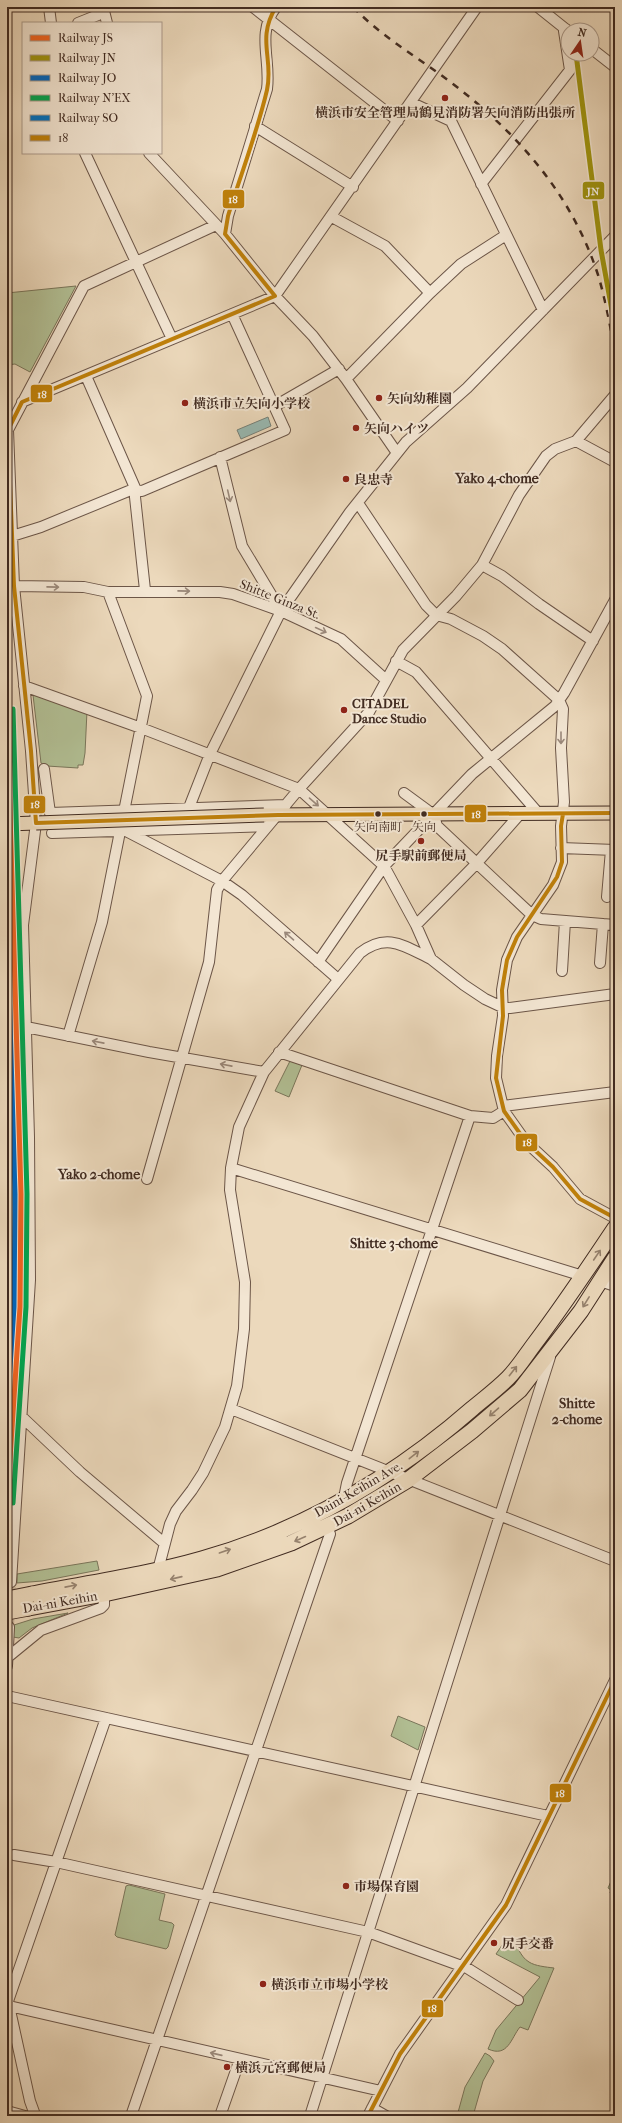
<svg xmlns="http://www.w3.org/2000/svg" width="622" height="2123" font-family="'IM FELL French Canon','Noto Serif JP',serif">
<rect width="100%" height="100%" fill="#ecd9bc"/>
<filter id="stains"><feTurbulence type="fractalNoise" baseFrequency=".005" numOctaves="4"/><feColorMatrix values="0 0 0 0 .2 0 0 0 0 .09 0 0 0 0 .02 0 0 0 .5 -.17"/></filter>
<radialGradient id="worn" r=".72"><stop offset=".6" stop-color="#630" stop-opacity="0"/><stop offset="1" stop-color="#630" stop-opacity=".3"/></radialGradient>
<!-- green -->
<path fill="#b2c095" stroke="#7a765b" d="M76,286l-46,86 -15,-8 -8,1v-72z
M35,693l52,18 -2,42 -2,12h-5v3l-31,-2 -6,-3 -8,-68z
M290,1061l12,4 -13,32 -14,-6z
M97,1561l2,9 -57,11 -25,2v-9z
M68,1613l-36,15 -13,10 -6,-1 1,-12 19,-6z
M398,1716l27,11 -7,23 -27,-14z
M615,1872v23l-5,-2 1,-3 -3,-2z
M129,1885l36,9 -6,26 13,3 2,2 -6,22 -2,2 -49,-12 -2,-2 11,-49z
M507,1938c13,8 12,18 22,24 6,4 17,5 25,6l-26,62 -8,-3c-9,11 -12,31 -32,22l8,-19 44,-53 -44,-23z
M485,2053l5,3 4,5 -11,20 -10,35h-16l8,-29z"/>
<!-- water -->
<path fill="#99bab3" stroke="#768179" d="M268,417l3,9 -30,13 -4,-9z"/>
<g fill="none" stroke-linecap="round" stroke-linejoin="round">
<!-- minor-tunnel -->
<path stroke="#cab69d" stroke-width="10" stroke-dasharray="10 5" stroke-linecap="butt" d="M9,1627l2,-45"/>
<!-- minor casing -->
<g stroke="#6c5648" stroke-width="12">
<path id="minor" d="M49,7l2,16
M103,7l4,16
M253,7l145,114
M538,7l30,24
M78,23l20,-8 6,-8
M592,49l23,18
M412,103l39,18 92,189
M255,126l98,61
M85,153l87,186
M149,153l76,81 50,62 38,40 33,43 51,74
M481,184l89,-114 -6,-39 2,-2
M332,217l53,29 45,47
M225,234l3,-18 39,-127c4,-30 -11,-56 9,-82
M86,376l50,114 -1,7 10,93
M346,379l84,-86 31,-29 45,-29
M22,402l253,-106 202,-289
M275,406l64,-37
M576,441l39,21
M220,457l22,89 39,65
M358,503l68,102 10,10 15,4 32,17 19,13 57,51 4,9 -2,39 3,54 -3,24 1,36 -9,23 -36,52 -10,23 -5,30 1,26 -6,40 -1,22 8,33 22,31 27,25 27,32 35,19
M12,536l29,-9 90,-37 11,1 143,-61 -53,-116
M482,565l20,11 37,28 54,37
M14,586l70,1 24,5h112l13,2 48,17 60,28 45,41
M396,661l20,11 123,142
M24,686l117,42 158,61 85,77 32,59 15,34 33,26 21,14 17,8 8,1 105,-14
M44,769l6,44 236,-8
M404,793l30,22 3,11 95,89 9,4 74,6
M181,828l29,-74 71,-143 69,-99 56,-70 61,-54 148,-152
M126,831l96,50 20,14 96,84
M52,833l216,-7
M561,848l54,2
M607,897l4,-47
M416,925l60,-61 44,-50
M318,962l66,-96 88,-92 83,-68 9,-13 51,-93
M600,963l3,-39
M562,971l3,-50
M26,1027l123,25 115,20
M68,1036l34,-114 45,-226 -39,-104
M279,1052l191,64 23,2 11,-7
M503,1106l112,-14
M231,1168l352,108
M147,1179l62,-217 8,-72 5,-9 77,-92 70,-77 34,-62 53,-54 26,-31 37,-70 27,-39 9,-7 21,-8 39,-46
M600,1281l15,5
M231,1409l384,152
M22,1417l58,55 84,71
M346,1499l-1,-6 2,-10 123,-367
M158,1570l12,-46 6,-13 16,-21 11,-17 22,-46 12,-41 7,-57 1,-47 -15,-92 1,-22 8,-41 25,-55 96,-119c27,-21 44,-7 71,6
M11,1582l19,-302 -1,-143 -6,-212 13,-102 -5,-72 -17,-165 -6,-156 76,-144 132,-61
M8,1657l33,-27 60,-22 3,-3v-11
M7,1666l2,-39
M7,1696l541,120
M14,1855l42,7 312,70 99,36 51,32
M9,2006l372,85
M372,2108l14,8
M7,2111l18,5
M33,2116l1,-4 -4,-11 -22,-100 98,-283
M131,2116l199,-582 -3,-7
M220,2116l20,-57
M310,2116l240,-759
M368,2116l32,-62 106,-149 109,-225"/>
</g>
<!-- major casing -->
<g stroke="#412b21" stroke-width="15">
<path id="major" d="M264,815l351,-2
M7,824l29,-1"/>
</g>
<!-- highway casing -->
<g stroke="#412b21" stroke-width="17">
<path id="highway" d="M32,1594c57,-11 114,-19 170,-35 102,-29 191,-81 271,-151 12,-10 24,-19 35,-30 10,-10 18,-23 27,-35 28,-37 54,-76 80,-115
M29,1608l75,-14 113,-25 74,-26 57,-27 60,-36 64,-49 48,-41 61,-79 34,-53"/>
</g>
<!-- minor -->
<use href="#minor" stroke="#f3e6d3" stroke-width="10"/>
<!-- major -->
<use href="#major" stroke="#ecd9bc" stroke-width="13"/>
<!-- highway -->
<use href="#highway" stroke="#ecd9bc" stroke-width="15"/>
<!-- rail -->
<path stroke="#412b21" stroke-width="2.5" stroke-dasharray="7 7" stroke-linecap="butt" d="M353,7c29,30 63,49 96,74 68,51 124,114 150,197 7,25 12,51 16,77"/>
<!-- major-bridge casing -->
<g stroke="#412b21" stroke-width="15" stroke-linecap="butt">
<path id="major-bridge" d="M36,823l228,-8"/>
</g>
<!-- highway-bridge casing -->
<g stroke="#412b21" stroke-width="17" stroke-linecap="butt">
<path id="highway-bridge" d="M7,1599l25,-5
M7,1612l22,-4"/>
</g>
<!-- major-bridge -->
<use href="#major-bridge" stroke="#ecd9bc" stroke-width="13"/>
<!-- highway-bridge -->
<use href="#highway-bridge" stroke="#ecd9bc" stroke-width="15"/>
<!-- bus-1 casing -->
<g stroke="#f3e6d3" stroke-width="7">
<path id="bus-1" d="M276,7c-20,32 -2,52 -9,83 -10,43 -26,84 -39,126l-3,18 50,62 -253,106 -14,28 6,156 17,165 5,72 242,-8 337,-2
M563,814l-2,12 1,36 -5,15 -40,60 -10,23 -5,30 1,26 -7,62 8,33 22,31 27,25 27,32 35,19
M368,2116l32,-62 106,-149 109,-225"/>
</g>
<!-- bus-1 -->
<use href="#bus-1" stroke="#c0810a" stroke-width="4"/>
<!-- rail-1 casing -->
<g stroke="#f3e6d3" stroke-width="8">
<path id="rail-1" d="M7,709l14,485 -1,113 -13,196"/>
</g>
<!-- rail-2 casing -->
<g stroke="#f3e6d3" stroke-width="8">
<path id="rail-2" d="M576,54l25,196 14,77"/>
</g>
<!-- rail-3 casing -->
<g stroke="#f3e6d3" stroke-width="8">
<path id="rail-3" d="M7,917l8,277 -1,113 -7,105"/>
</g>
<!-- rail-4 casing -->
<g stroke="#f3e6d3" stroke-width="8">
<path id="rail-4" d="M13,1503l13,-196 1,-113 -14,-485"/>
</g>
<!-- rail-5 casing -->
<g stroke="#f3e6d3" stroke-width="8">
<path id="rail-5" d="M7,1129l3,65 -3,105"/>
</g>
<!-- rail-1 -->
<use href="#rail-1" stroke="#f26522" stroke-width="5"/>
<!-- rail-2 -->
<use href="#rail-2" stroke="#a09510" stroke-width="5"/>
<!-- rail-3 -->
<use href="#rail-3" stroke="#0067c0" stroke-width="5"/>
<!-- rail-4 -->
<use href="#rail-4" stroke="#00a651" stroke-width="5"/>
<!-- rail-5 -->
<use href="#rail-5" stroke="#0071c1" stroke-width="5"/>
</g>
<!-- one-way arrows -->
<defs><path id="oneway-shaft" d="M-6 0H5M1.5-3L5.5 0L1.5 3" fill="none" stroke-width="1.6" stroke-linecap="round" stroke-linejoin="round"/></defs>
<g stroke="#9a887a">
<use href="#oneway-shaft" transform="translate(229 496) rotate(77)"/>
<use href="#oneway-shaft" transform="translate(53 587) rotate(1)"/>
<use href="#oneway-shaft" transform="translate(184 591) rotate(1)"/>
<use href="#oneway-shaft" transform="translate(321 630) rotate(25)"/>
<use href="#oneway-shaft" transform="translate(561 738) rotate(90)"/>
<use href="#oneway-shaft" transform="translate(314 802) rotate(41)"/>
<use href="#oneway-shaft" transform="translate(289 936) rotate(-139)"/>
<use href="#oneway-shaft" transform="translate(98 1042) rotate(-169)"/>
<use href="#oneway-shaft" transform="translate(226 1065) rotate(-169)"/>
<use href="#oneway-shaft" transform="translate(216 2054) rotate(-167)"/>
</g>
<g stroke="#96826e">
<use href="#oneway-shaft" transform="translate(597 1255) rotate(-56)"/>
<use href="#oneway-shaft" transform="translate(586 1302) rotate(122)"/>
<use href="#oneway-shaft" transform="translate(513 1371) rotate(-52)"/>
<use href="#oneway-shaft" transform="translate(494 1412) rotate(139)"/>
<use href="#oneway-shaft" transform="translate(414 1455) rotate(-38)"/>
<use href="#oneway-shaft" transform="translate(300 1539) rotate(156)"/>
<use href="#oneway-shaft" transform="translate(225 1551) rotate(-19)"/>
<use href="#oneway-shaft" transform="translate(176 1578) rotate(167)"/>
<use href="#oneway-shaft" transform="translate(71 1586) rotate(-11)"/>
</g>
<!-- markers -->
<g fill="#8f2418" stroke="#f3e6d3" stroke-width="1.5">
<circle cx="445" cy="98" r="4"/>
<circle cx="379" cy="398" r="4"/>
<circle cx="185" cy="403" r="4"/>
<circle cx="356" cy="428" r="4"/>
<circle cx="346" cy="479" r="4"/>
<circle cx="344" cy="710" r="4"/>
<circle cx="421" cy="841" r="4"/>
<circle cx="346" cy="1886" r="4"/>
<circle cx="494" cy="1943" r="4"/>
<circle cx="263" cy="1984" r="4"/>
<circle cx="227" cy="2067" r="4"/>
</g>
<g fill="#412b21" stroke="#f3e6d3" stroke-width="1.5">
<circle cx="378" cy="814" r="3.5"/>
<circle cx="424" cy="814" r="3.5"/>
</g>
<g text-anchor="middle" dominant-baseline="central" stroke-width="4" stroke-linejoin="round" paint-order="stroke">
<!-- bus labels -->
<g font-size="12" fill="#412b21" stroke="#f3e6d3">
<text x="378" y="827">矢向南町</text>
<text x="424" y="827">矢向</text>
</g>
<!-- poi labels -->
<g font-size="13" font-weight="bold" fill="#412b21" stroke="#f3e6d3" text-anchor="start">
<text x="445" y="112" text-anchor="middle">横浜市安全管理局鶴見消防署矢向消防出張所</text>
<text x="387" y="398">矢向幼稚園</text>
<text x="193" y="403">横浜市立矢向小学校</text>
<text x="364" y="428">矢向ハイツ</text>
<text x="354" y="479">良忠寺</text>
<text x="352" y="703">CITADEL<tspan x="352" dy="15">Dance Studio</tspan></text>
<text x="421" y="855" text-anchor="middle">尻手駅前郵便局</text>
<text x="354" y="1886">市場保育園</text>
<text x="502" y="1943">尻手交番</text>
<text x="271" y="1984">横浜市立市場小学校</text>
<text x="235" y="2067">横浜元宮郵便局</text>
</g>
<!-- street labels -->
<g font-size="13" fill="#412b21" stroke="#f3e6d3">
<text transform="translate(280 599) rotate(22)">Shitte Ginza St.</text>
<text transform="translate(358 1489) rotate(-30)">Daini-Keihin Ave.</text>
<text transform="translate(367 1504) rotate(-30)">Dai-ni Keihin</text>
<text transform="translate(60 1602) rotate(-10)">Dai-ni Keihin</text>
</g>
<!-- neighbourhood labels -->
<g font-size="14" font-weight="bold" fill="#412b21" stroke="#f3e6d3">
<text x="497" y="478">Yako 4-chome</text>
<text x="99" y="1174">Yako 2-chome</text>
<text x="394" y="1243">Shitte 3-chome</text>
<text x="577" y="1403">Shitte<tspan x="577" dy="16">2-chome</tspan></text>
</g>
</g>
<g stroke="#f3e6d3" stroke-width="1.5">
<rect x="582" y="181" width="23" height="19" rx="4" fill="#a09510"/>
<rect x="222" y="189" width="23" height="20" rx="4" fill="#c0810a"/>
<rect x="30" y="384" width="23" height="19" rx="4" fill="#c0810a"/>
<rect x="23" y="795" width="23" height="19" rx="4" fill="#c0810a"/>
<rect x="464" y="804" width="23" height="19" rx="4" fill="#c0810a"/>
<rect x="515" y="1133" width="23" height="19" rx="4" fill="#c0810a"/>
<rect x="549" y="1783" width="23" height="20" rx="4" fill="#c0810a"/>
<rect x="421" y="1999" width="23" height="19" rx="4" fill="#c0810a"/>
</g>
<g font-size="11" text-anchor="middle" font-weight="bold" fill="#fff">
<text x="593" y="195">JN</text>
<text x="233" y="203">18</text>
<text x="42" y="398">18</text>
<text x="35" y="808">18</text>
<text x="476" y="818">18</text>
<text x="527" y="1146">18</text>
<text x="560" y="1797">18</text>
<text x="432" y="2012">18</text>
</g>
<!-- margin -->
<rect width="622" height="2123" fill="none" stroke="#ecd9bc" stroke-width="24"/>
<rect x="8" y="8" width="606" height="2107" fill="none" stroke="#412b21" stroke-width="2"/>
<rect x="12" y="12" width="598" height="2099" fill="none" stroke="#412b21"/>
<!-- legend -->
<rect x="22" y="22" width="140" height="132" fill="#f3e6d3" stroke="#ac9b8c"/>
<rect x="30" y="35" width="20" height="6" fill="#f26522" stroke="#ac9b8c"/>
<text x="58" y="42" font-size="12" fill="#412b21">Railway JS</text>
<rect x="30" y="55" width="20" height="6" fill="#a09510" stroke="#ac9b8c"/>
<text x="58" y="62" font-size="12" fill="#412b21">Railway JN</text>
<rect x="30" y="75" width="20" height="6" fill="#0067c0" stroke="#ac9b8c"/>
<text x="58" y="82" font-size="12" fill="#412b21">Railway JO</text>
<rect x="30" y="95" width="20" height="6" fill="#00a651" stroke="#ac9b8c"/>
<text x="58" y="102" font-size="12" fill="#412b21">Railway N'EX</text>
<rect x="30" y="115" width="20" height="6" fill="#0071c1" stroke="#ac9b8c"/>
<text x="58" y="122" font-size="12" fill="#412b21">Railway SO</text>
<rect x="30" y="135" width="20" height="6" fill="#c0810a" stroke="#ac9b8c"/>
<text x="58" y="142" font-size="12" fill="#412b21">18</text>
<!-- north arrow -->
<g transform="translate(580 42) rotate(13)"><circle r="19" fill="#f3e6d3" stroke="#ac9b8c"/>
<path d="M0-3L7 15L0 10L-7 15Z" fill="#8f2418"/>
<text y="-6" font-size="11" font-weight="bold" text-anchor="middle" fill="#412b21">N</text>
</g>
<rect width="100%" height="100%" filter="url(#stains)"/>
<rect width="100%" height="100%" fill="url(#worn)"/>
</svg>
